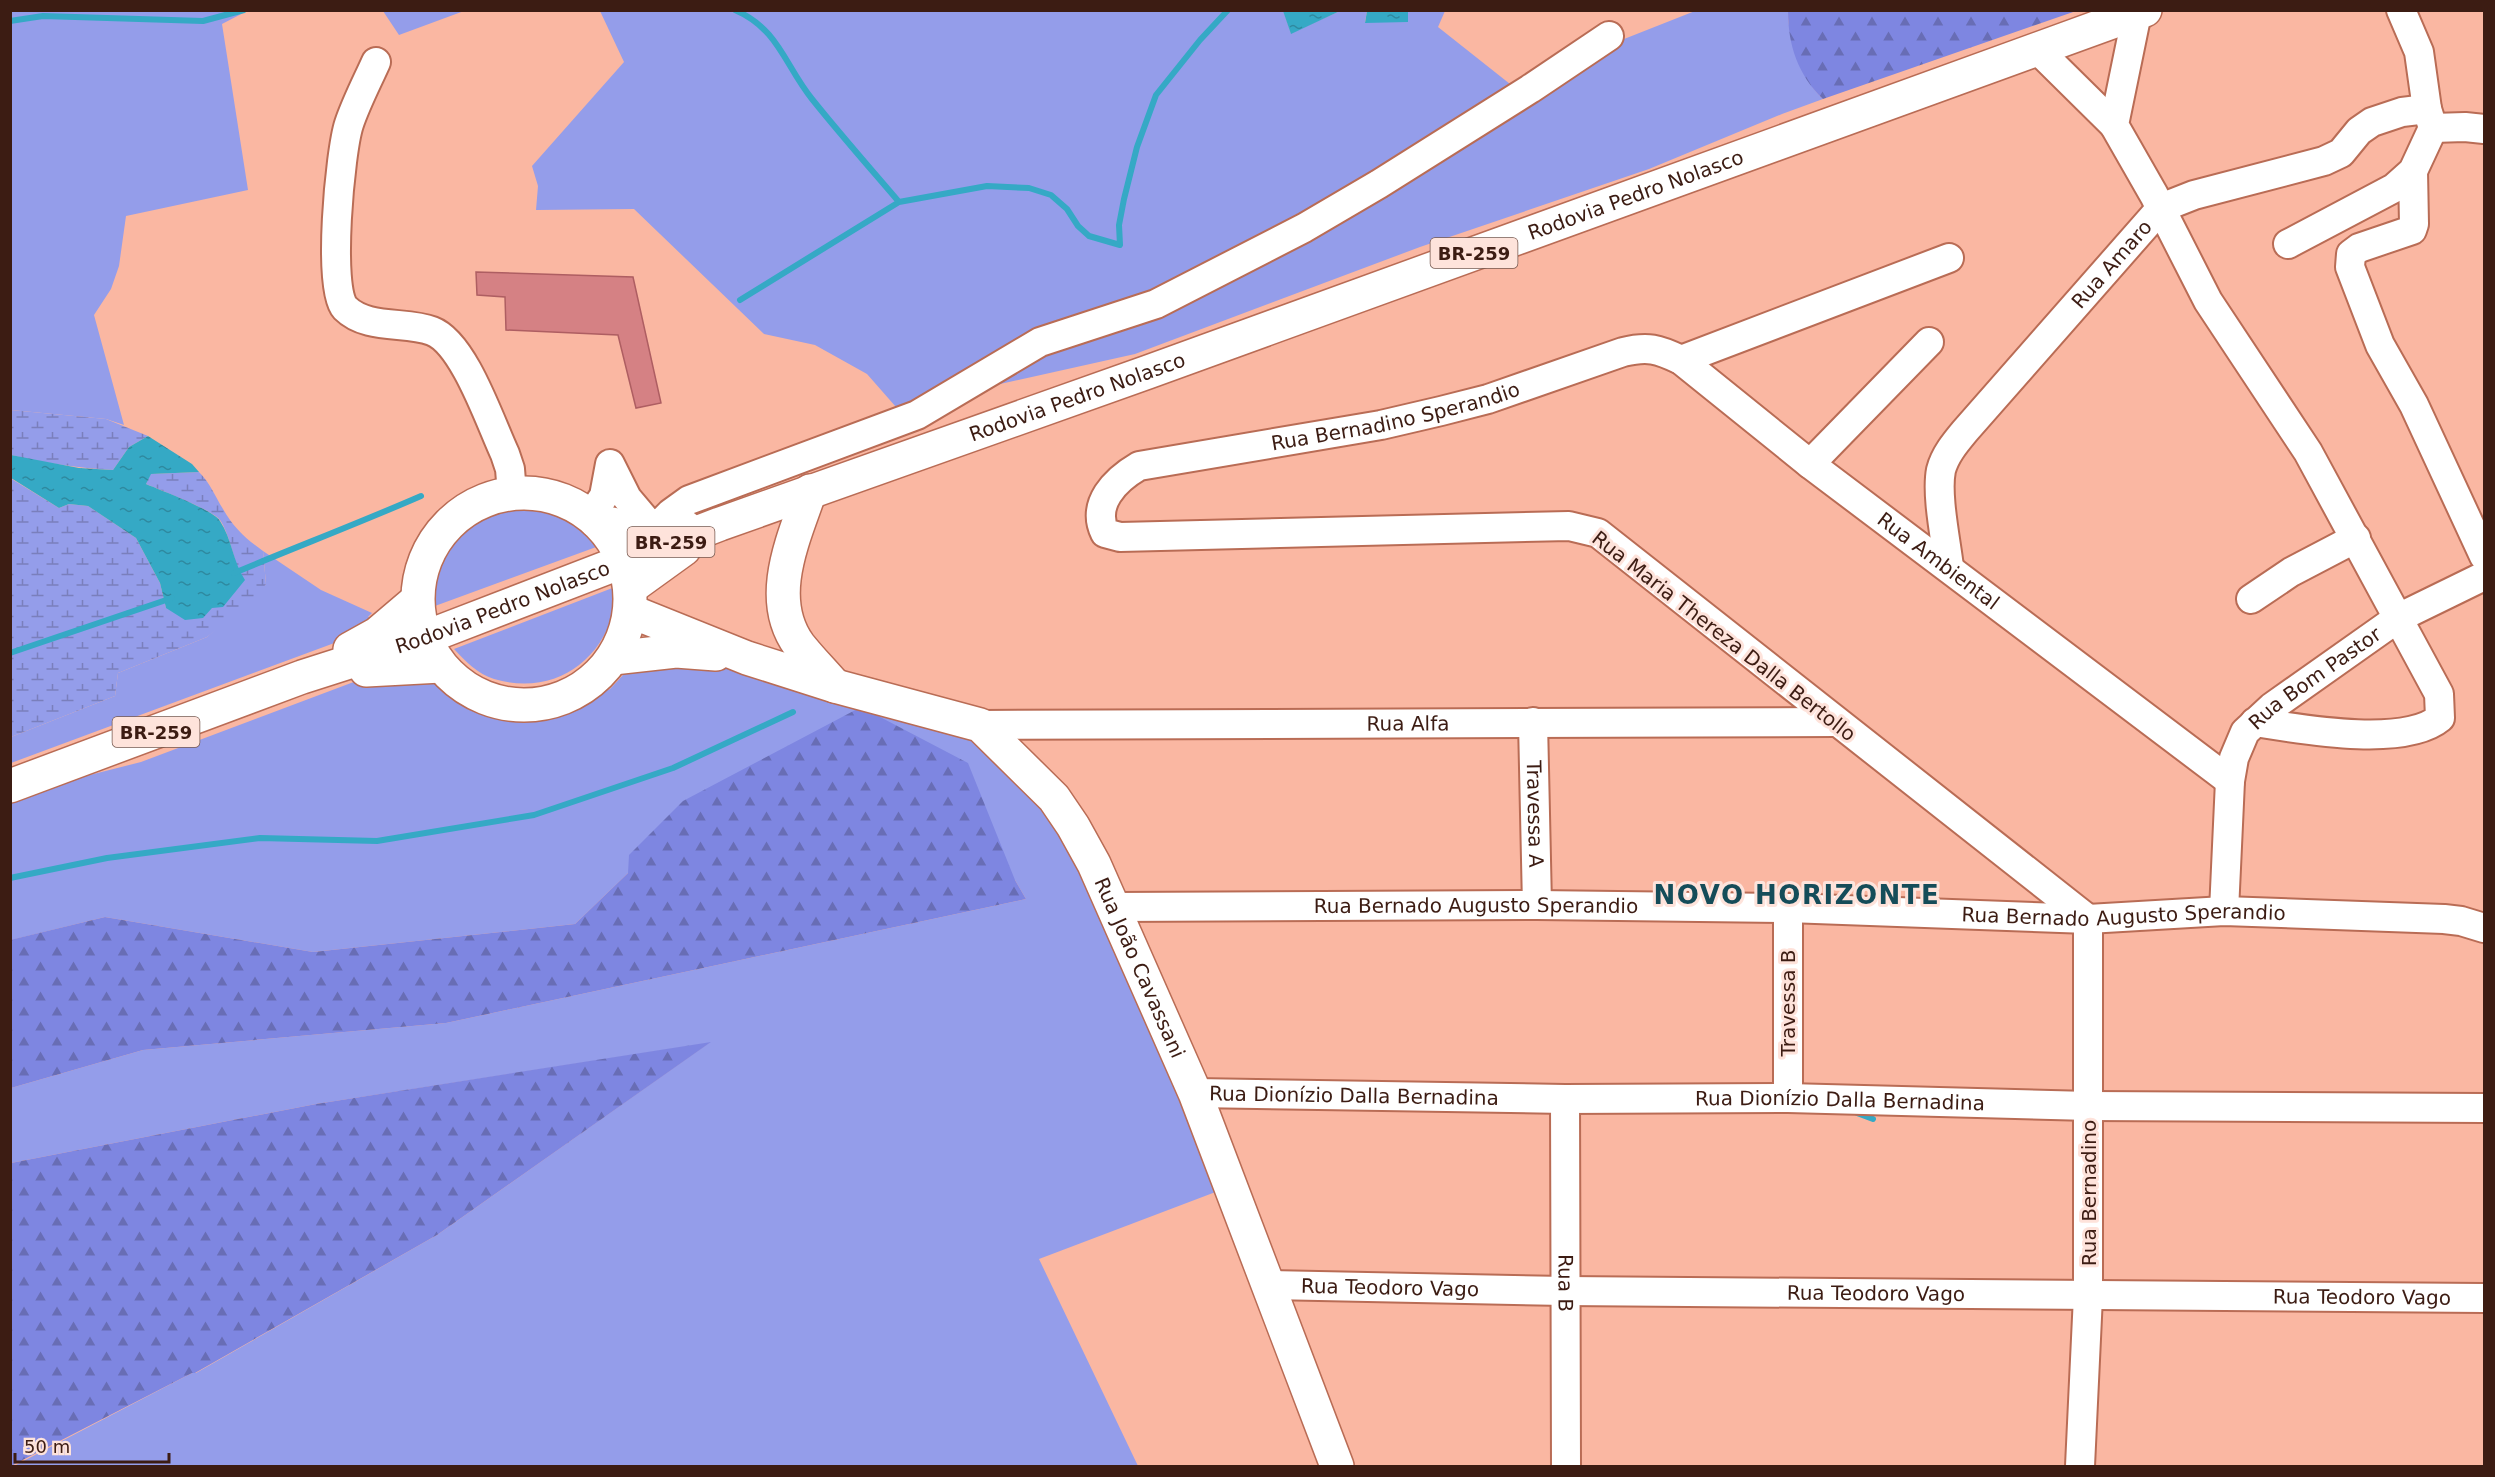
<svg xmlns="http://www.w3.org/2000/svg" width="2495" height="1477" font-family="'DejaVu Sans',sans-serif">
<defs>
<pattern id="forest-firs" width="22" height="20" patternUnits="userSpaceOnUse" patternTransform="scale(1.5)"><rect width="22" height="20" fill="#7e86e1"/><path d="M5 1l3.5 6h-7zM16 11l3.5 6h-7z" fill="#686db5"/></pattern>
<pattern id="wetland-marsh" width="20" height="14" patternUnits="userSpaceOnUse" patternTransform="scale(1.5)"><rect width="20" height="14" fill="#949dea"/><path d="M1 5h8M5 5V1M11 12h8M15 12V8" fill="none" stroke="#7a7fbc"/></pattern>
<pattern id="water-ripples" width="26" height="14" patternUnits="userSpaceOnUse" patternTransform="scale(1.5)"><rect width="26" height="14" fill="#35a9c5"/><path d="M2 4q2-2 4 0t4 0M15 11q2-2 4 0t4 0" fill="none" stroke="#2e899f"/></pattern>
</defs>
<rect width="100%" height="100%" fill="#fab7a2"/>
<!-- green -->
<path fill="#949dea" d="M1283,10l8,23 49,-22h27l-2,11h43v-11h37l-7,16 72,57 185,-73h93c0,29 13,67 35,88l-41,15 -133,55 -229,78 -285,107 -239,53 -29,-33 -52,-29 -51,-11 -130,-125 -98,1 2,-24 -6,-20 92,-104 -24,-51z
M11,11h236l-25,13 26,166 -122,26 -7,50 -8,23 -17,26 30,110 -18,-6 -95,-9z
M383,11h81l-65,24z
M529,505c37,7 48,10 70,41l-164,60 -1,-28 11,-29 19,-25 30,-16z
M263,551l58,39 51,23 -4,4 14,2 -26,16 -345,128v-26l104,-41 3,-23 89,-36 59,-53z
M615,587c0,8 1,19 -2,27 -16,53 -64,81 -119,65 -16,-5 -29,-18 -40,-30z
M694,656l250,68 71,44 44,47 175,370 -195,74 99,207h-1124l178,-93h4l241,-138 272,-192 -393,61 -305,59v-75l132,-38 303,-27 580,-124 -11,-19 -387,-7 -53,51 -262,28 -208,-35 -94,23v-138l59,-22 71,-18 218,-82 57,-7 38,17 23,14 40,12 49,-9 44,-18 13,-14 22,-14z"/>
<!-- forest -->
<path fill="url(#forest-firs)" d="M1788,11v-1l288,1 -253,88c-25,-24 -35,-54 -35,-88z
M861,707l107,56 47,117 11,19 -580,124 -303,27 -132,38 -1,-148 95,-23 208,35 262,-28 53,-51 1,-18 54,-54z
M711,1042l-274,193 -242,138h-3l-181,93v-303l305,-59z"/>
<!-- wetland -->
<path fill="url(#wetland-marsh)" d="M11,410l95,9 42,17 -19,11 -16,23c-35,-2 -69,-7 -102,-15z
M199,472c11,11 16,24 24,37 10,18 23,30 40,42l3,33 -15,19 -44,34 -89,36 -3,23 -104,41 -1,-259 49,30 10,-4 19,2 48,32 24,45 6,25 71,-40c-2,-10 -11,-42 -18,-49 -9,-10 -59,-29 -73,-35l4,-10z"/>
<!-- water -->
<path fill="url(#water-ripples)" d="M1283,11v-1l57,1 -49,23z
M1367,11h41v11l-43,1z
M148,436l44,28 7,8 -48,2 -5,10c14,6 68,26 74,37 12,18 13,41 25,59l-22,27 -11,1 -9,10 -18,2 -19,-12 -6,-25 -24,-45 -48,-32 -19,-2 -10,4 -48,-30v-23l68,13 34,2 16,-23z"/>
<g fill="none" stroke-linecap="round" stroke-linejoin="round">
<!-- stream -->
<path stroke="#35a9c5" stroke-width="6" d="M735,10c44,19 50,56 77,89 28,35 58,69 87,103
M10,21l33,-5 160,5 41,-11
M740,300l159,-98 88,-16 42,2 22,7 16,14 11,17 11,10 31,9 -1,-20 5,-26 13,-52 19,-52 44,-55 28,-30
M234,573c62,-26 125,-50 187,-77
M10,653l162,-55
M10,878l97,-20 153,-20 117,3 157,-26 139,-47 120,-56
M1857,1113l16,6"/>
</g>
<!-- building -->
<path fill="#d58184" stroke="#ae5e62" stroke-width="1.5" d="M476,272l157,5 28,126 -25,5 -18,-73 -112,-5 -1,-33 -28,-2z"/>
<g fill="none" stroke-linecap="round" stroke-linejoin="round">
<!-- minor casing -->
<g stroke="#b96c55" stroke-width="32">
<g id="minor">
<path d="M2137,13l-23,112 40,70 54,106 100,151 131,242 1,24c-36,30 -140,11 -185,4"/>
<path d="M2037,49l77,76"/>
<path d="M376,62c-9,20 -20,41 -27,62 -9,27 -22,166 -4,184 22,22 61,13 87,23 32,12 58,91 73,123l5,15 2,25"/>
<path d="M2433,128l32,-1 19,2"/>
<path d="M2413,171l1,53 -2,6 -53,18 -8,6 -1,13 30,78 34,60 70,151"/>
<path d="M2288,244l106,-56 19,-17 20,-43 -6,-19 -8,-57 -18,-42"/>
<path d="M1681,360l268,-102"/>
<path d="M1810,464l119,-122"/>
<path d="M590,517l14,-21 6,-32 17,34 27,32 17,-17 18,-13 228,-85 123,-73 116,-38 148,-76 75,-44 151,-95 79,-53"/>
<path id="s1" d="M1949,567c-3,-26 -13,-72 -8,-97 4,-15 14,-27 24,-39l196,-223 33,-13 130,-34 17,-8 18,-22 13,-9 30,-10 25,-3"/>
<path d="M2251,599l40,-27 65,-34"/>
<path id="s2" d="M1533,722l4,183"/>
<path id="s3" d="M980,725l855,-3"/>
<path id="s4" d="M1114,907l423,-2 251,3 300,11 136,-8 220,8 17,2 23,7"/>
<path id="s5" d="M2224,911l6,-130 4,-23 11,-26 27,-25 126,-89 86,-42"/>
<path id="s6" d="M1195,1093l370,6 223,-1 301,8 395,2"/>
<path d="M1788,1098v-190"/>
<path id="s7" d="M1565,1099l1,367"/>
<path id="s8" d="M1267,1285l298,6 919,7"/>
<path id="s9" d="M2080,1466l8,-170v-377l-490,-386 -29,-7 -449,11 -15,-4c-14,-29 10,-53 34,-67l242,-41 60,-14 47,-12 135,-47c25,-6 35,-3 58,8l129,104 420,317"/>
</g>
</g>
<!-- major casing -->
<g stroke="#b96c55" stroke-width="36">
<g id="major">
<circle cx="524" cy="599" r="106"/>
<path id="s10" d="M630,611l117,47 88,28 145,39 74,73 19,28 21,38 101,229 142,373"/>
<path d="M613,658l63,-7 40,3"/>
</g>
</g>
<!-- highway casing -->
<g stroke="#b96c55" stroke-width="36">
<g id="highway">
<path d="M810,491c-16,47 -45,107 -11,154 11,14 24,27 36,41"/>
<path d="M596,521l42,8 47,-2"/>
<path d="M630,588l54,-39"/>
<path d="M350,649l27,-15 40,-34"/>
<path d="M366,670l75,-4"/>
<path id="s11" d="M10,786l292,-109 122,-39 296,-114 428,-152 997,-362"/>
</g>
</g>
<!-- minor -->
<use href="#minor" stroke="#fff" stroke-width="28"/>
<!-- major -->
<use href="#major" stroke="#fff" stroke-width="33"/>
<!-- highway -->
<use href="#highway" stroke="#fff" stroke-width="33"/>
</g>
<g text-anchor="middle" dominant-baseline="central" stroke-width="6" stroke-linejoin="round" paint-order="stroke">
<!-- shield labels -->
<g fill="#fee3db" stroke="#76584f" stroke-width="1.5">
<rect x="1430.5" y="238" width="87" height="30" rx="4.5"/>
<rect x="627.5" y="527" width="87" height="30" rx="4.5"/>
<rect x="112.5" y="717" width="87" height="30" rx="4.5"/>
</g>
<g font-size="18" font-weight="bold" fill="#3c1c13">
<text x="1474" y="253">BR-259</text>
<text x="671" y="542">BR-259</text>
<text x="156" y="732">BR-259</text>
</g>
<!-- street labels -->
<g font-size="20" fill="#3c1c13" stroke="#fee3db">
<text stroke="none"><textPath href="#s11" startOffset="1730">Rodovia Pedro Nolasco</textPath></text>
<text stroke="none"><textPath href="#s1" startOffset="366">Rua Amaro</textPath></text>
<text stroke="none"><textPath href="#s11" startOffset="1136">Rodovia Pedro Nolasco</textPath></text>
<text stroke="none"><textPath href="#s9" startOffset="2010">Rua Bernadino Sperandio</textPath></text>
<text stroke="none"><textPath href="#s9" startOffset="2634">Rua Ambiental</textPath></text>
<text stroke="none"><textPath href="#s11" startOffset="524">Rodovia Pedro Nolasco</textPath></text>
<text transform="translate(1724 636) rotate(38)">Rua Maria Thereza Dalla Bertollo</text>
<text stroke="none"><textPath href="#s5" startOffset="270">Rua Bom Pastor</textPath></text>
<text stroke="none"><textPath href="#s3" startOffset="428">Rua Alfa</textPath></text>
<text stroke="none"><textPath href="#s2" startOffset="92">Travessa A</textPath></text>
<text stroke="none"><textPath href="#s4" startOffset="362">Rua Bernado Augusto Sperandio</textPath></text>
<text stroke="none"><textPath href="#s4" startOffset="1010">Rua Bernado Augusto Sperandio</textPath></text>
<text stroke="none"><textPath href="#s10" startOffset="663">Rua João Cavassani</textPath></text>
<text transform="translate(1788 1003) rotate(-90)">Travessa B</text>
<text stroke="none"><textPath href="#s6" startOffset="159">Rua Dionízio Dalla Bernadina</textPath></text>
<text stroke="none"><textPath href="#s6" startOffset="645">Rua Dionízio Dalla Bernadina</textPath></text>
<text transform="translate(2089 1193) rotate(-90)">Rua Bernadino</text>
<text stroke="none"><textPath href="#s7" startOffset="184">Rua B</textPath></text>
<text stroke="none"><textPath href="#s8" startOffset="123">Rua Teodoro Vago</textPath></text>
<text stroke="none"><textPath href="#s8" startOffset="609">Rua Teodoro Vago</textPath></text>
<text stroke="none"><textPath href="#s8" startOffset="1095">Rua Teodoro Vago</textPath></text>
</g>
<!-- district labels -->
<g font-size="26" font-weight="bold" letter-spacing="1.5" fill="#154c59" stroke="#fee3db">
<text x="1797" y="895">NOVO HORIZONTE</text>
</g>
</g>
<!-- border -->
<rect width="2495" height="1477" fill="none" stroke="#3c1c13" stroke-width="24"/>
<!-- scale -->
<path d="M15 1453v9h154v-9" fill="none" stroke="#3c1c13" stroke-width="3"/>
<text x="24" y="1453" font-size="18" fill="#3c1c13" stroke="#fee3db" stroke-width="4.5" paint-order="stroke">50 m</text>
</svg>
